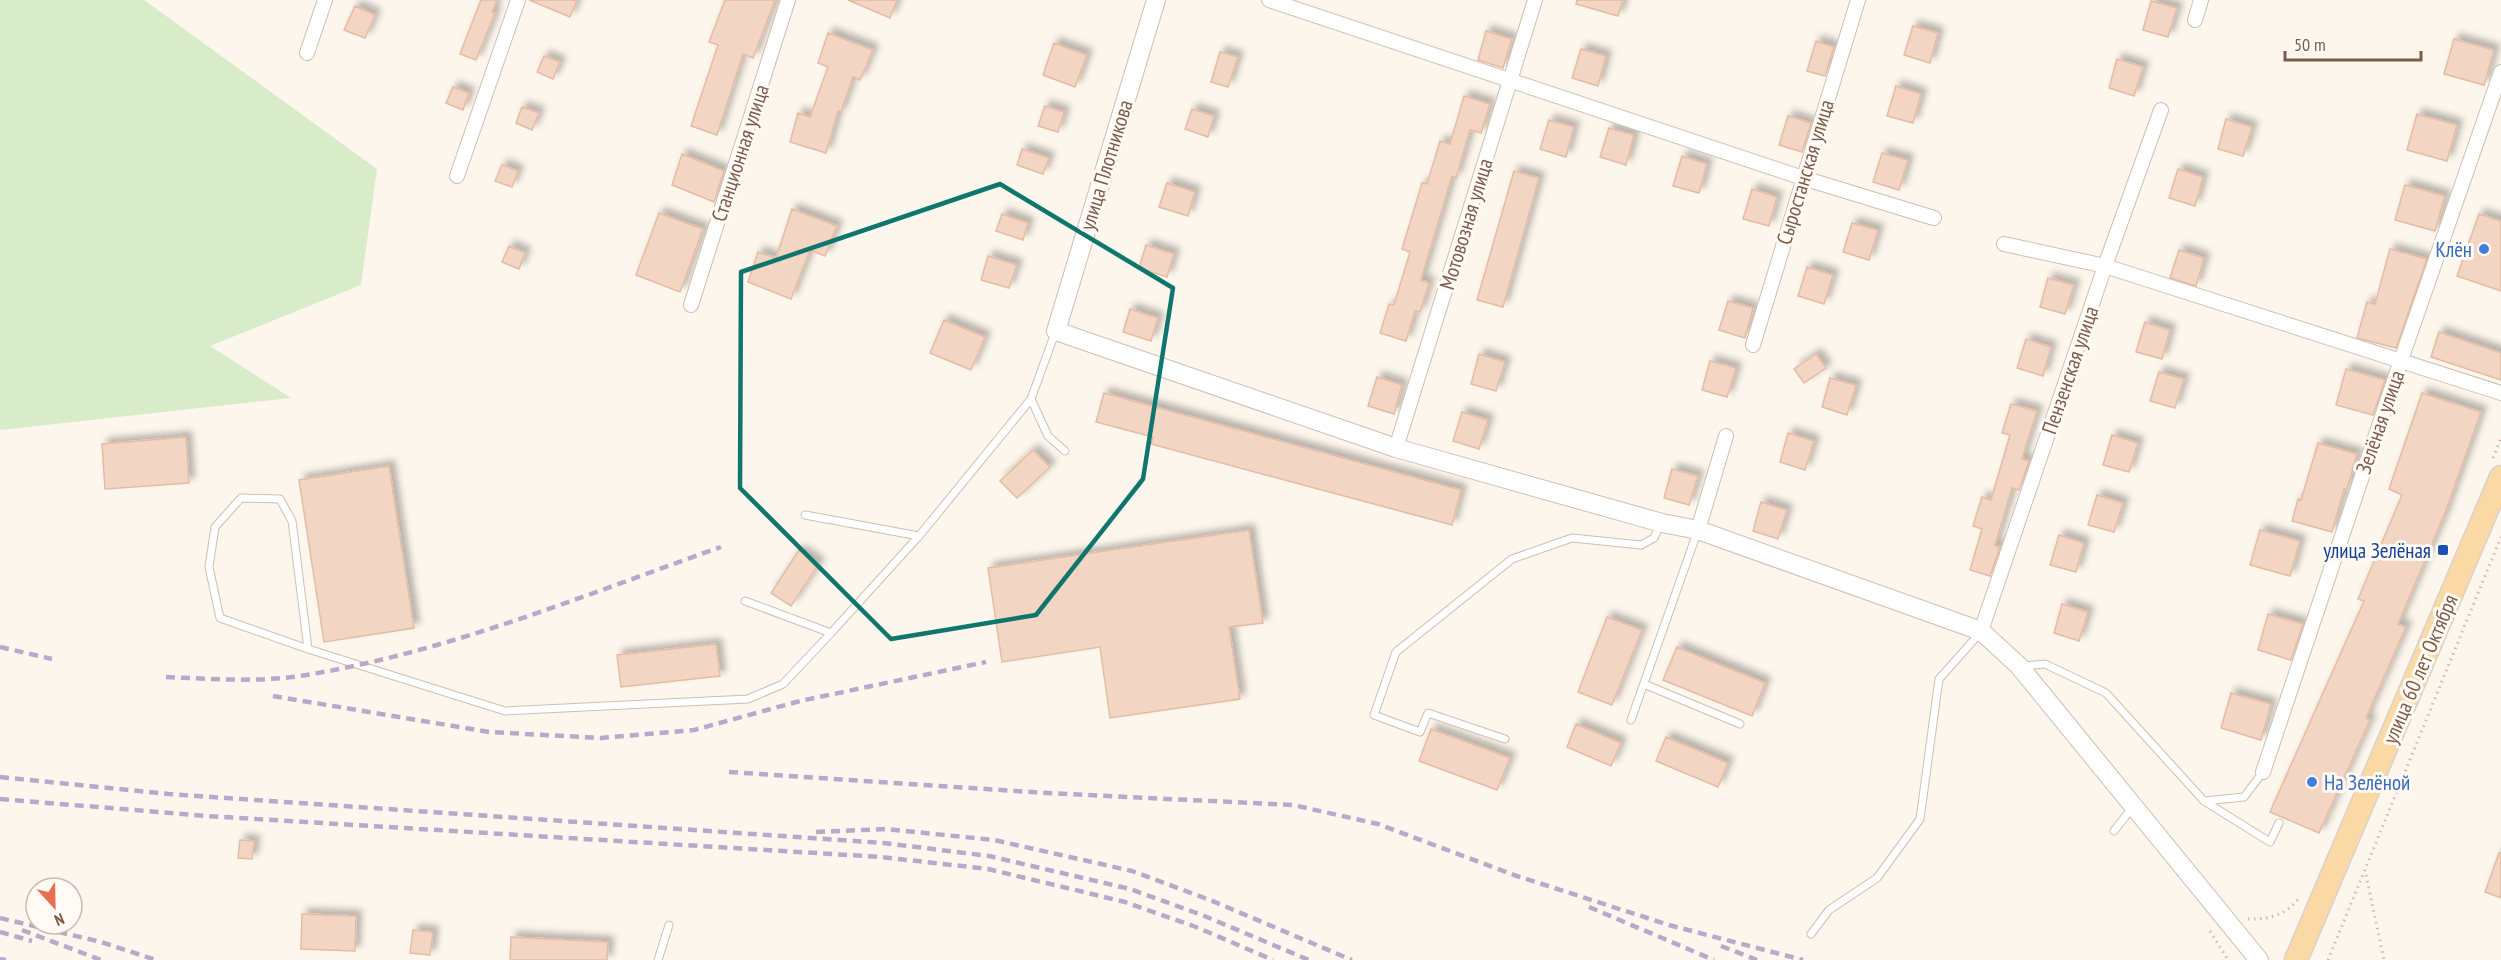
<svg xmlns="http://www.w3.org/2000/svg" width="2501" height="960" font-family="'PT Sans Narrow',sans-serif">
<defs>
<filter id="shadow"><feDropShadow dx="5.5" dy="-5.5" stdDeviation="3" flood-color="#0004"/></filter>
</defs>
<rect width="100%" height="100%" fill="#fdf6ec"/>
<!-- green -->
<path fill="#d8ecc9" d="M0,0h144l233,169 -16,116 -151,61 81,52 -291,32z"/>
<!-- building -->
<path fill="#f3d5c3" stroke="#e6bba3" stroke-width="1.5" filter="url(#shadow)" d="M481,0h16l-5,12 3,1 -19,47 -16,-6z
M529,0h48l-7,17z
M725,0h50l-22,58 -10,-4 -26,81 -26,-9 27,-81 -9,-3z
M848,0h49l-7,18z
M1577,0h46l-5,16 -42,-12z
M2151,1l26,7 -9,29 -25,-7z
M355,6l20,9 -10,23 -21,-8z
M1913,26l25,7 -8,30 -26,-8z
M1486,31l26,8 -9,29 -25,-8z
M828,33l45,17 -13,30 -7,-3 -12,35 -3,-1 -12,42 -36,-11 8,-29 12,4 18,-50 -10,-4z
M2454,39l40,11 -10,35 -40,-11z
M1816,41l18,6 -9,29 -18,-5z
M1054,43l33,12 -12,32 -32,-12z
M1581,49l25,7 -8,30 -26,-8z
M1220,52l18,5 -10,30 -17,-5z
M544,56l16,6 -7,17 -16,-7z
M2117,59l26,8 -9,29 -25,-8z
M1896,86l25,8 -8,29 -26,-7z
M453,87l16,6 -6,17 -17,-7z
M1464,96l26,8 -9,29 -11,-3 -14,48 -4,-2 -31,104 8,3 -9,29 -5,-1 -9,30 -26,-8 9,-29 5,1 16,-53 -8,-3 20,-66 5,1 13,-43 10,3z
M1045,106l19,6 -6,20 -20,-6z
M522,107l17,6 -7,17 -16,-7z
M1192,109l22,7 -6,21 -23,-8z
M2417,114l40,11 -10,36 -40,-11z
M1788,116l23,7 -9,29 -23,-7z
M2226,119l26,8 -9,29 -25,-7z
M1549,120l25,7 -8,30 -26,-8z
M1609,128l25,7 -8,30 -26,-8z
M1022,149l27,9 -6,16 -26,-9z
M1882,153l26,7 -9,30 -26,-8z
M682,154l42,17 -10,31 -42,-17z
M1682,156l25,8 -8,29 -26,-7z
M502,165l16,6 -6,16 -17,-6z
M2178,169l25,8 -8,29 -26,-8z
M1514,171l25,7 -36,129 -26,-7z
M1167,183l28,9 -7,24 -29,-9z
M2405,185l40,11 -10,35 -40,-11z
M1752,189l25,8 -8,29 -26,-7z
M792,209l45,17 -12,30 -15,-6 -19,49 -43,-17 10,-30 18,6z
M659,213l44,16 -23,63 -44,-17z
M1002,214l26,9 -5,17 -27,-9z
M2479,214l22,7v70l-44,-15z
M1852,223l26,7 -9,30 -26,-8z
M1146,245l28,9 -7,23 -28,-9z
M509,246l16,7 -6,16 -17,-7z
M2390,249l37,10 -31,89 -39,-10 10,-36 8,2z
M2179,250l25,8 -8,28 -26,-8z
M988,256l29,9 -8,23 -28,-8z
M1807,267l26,8 -9,29 -26,-8z
M2048,278l26,7 -9,29 -25,-7z
M1728,301l25,7 -8,30 -26,-8z
M1130,309l28,9 -7,23 -28,-9z
M944,320l41,17 -14,33 -41,-17z
M2145,322l25,8 -8,29 -26,-7z
M2439,332l62,21v27l-70,-23z
M2026,339l25,8 -8,29 -26,-8z
M1479,354l26,8 -9,29 -25,-7z
M1816,354l10,14 -22,15 -10,-14z
M1710,361l26,7 -9,29 -25,-7z
M2346,369l39,11 -12,35 -37,-10z
M2159,372l25,7 -9,29 -25,-7z
M1377,377l25,8 -8,29 -26,-8z
M1830,378l26,7 -9,30 -25,-8z
M1104,393l357,97 -9,35 -301,-81 2,-7 -57,-15z
M2422,393l59,19 -36,101 -47,111 8,3 -40,91 4,2 -51,113 -49,-21 94,-211 -6,-2 44,-104 -13,-6z
M2011,404l26,7 -15,48 7,2 -10,29 -7,-2 -17,57 5,2 -10,29 -20,-6 12,-41 -9,-3 9,-29 9,3 19,-65 -8,-2z
M1462,412l26,8 -9,29 -26,-8z
M1788,433l26,8 -9,29 -25,-8z
M2112,435l26,8 -9,29 -26,-7z
M186,437l3,46 -84,6 -3,-45z
M2318,443l39,11 -10,35h-3l-12,43 -40,-11 6,-22 3,1z
M1033,450l17,17 -33,31 -17,-17z
M389,466l25,162 -90,14 -25,-162z
M1672,469l26,7 -9,29 -25,-7z
M2097,495l26,8 -9,29 -26,-7z
M1761,502l26,8 -9,29 -25,-8z
M1249,530l14,93 -34,4 11,72 -130,19 -10,-71 -98,15 -14,-94z
M2260,530l40,11 -10,35 -40,-11z
M2059,535l25,8 -8,29 -26,-7z
M799,550l20,14 -28,42 -20,-13z
M2062,604l26,8 -9,29 -25,-8z
M2268,614l35,10 -12,36 -33,-10z
M1607,617l35,13 -30,75 -34,-13z
M716,644l4,32 -99,11 -4,-32z
M1677,647l88,36 -13,33 -89,-36z
M2231,693l40,11 -10,36 -40,-12z
M1576,724l45,19 -10,23 -44,-19z
M1431,729l79,29 -13,32 -78,-29z
M1666,737l62,26 -10,24 -62,-26z
M240,840l14,1 -2,18 -14,-1z
M2499,853h2v45l-16,-6z
M302,914l54,2 -1,35 -54,-2z
M413,930l20,2 -3,23 -20,-2z
M511,937l97,5 -1,18h-97z"/>
<g fill="none" stroke-linecap="round" stroke-linejoin="round">
<!-- service casing -->
<g stroke="#d1beb0" stroke-width="9">
<path id="service" d="M1031,399l17,37 17,15
M805,515l114,21
M745,601l86,32 88,-97 112,-137 24,-66
M308,649l-16,-128 -12,-22 -39,-1 -26,29 -6,40 11,51 88,31 197,62 243,-12 35,-15 48,-51
M2023,666l22,-2 61,29 98,108 40,-4 19,-25
M1644,684l96,40
M1631,720l67,-190
M1505,739l-77,-26 -8,19 -46,-17 22,-63 116,-93 60,-21 69,7 13,-7 6,-13
M2204,801l66,41 9,-19
M2114,831l18,-23
M1811,934l18,-24 48,-32 43,-59 19,-140 41,-46
M658,960l11,-35"/>
</g>
<!-- minor casing -->
<g stroke="#d1beb0" stroke-width="16">
<path id="minor" d="M1269,0l534,178 131,40
M2195,20l6,-20
M307,53l18,-53
M457,176l61,-176
M2004,244l101,22 396,127
M691,305l97,-305
M1753,345l105,-345
M1396,448l139,-448
M1698,530l28,-94
M1981,631l124,-365 56,-156
M2263,772l138,-412 100,-288"/>
</g>
<!-- tertiary casing -->
<g stroke="#d1beb0" stroke-width="20">
<path id="tertiary" d="M1156,0l-100,331 340,117 266,75 36,7 283,101 38,35 240,294"/>
</g>
<!-- primary casing -->
<g stroke="#dad1cd" stroke-width="25">
<path id="primary" d="M2296,960l205,-483"/>
</g>
<!-- path -->
<path stroke="#d9b8a5" stroke-width="3" stroke-dasharray="1.5 4.5" stroke-linecap="butt" d="M2493,458l8,-20
M2366,875l18,85
M2248,919c18,1 39,-4 50,-20
M2210,931l18,29
M2328,960l173,-423"/>
<!-- service -->
<use href="#service" stroke="#fff" stroke-width="7"/>
<!-- minor -->
<use href="#minor" stroke="#fff" stroke-width="14"/>
<!-- tertiary -->
<use href="#tertiary" stroke="#fff" stroke-width="18"/>
<!-- primary -->
<use href="#primary" stroke="#fbd9a5" stroke-width="22"/>
<!-- rail -->
<path stroke="#b9a8c9" stroke-width="4.5" stroke-dasharray="9 6" stroke-linecap="butt" d="M0,647l52,12
M166,677c48,2 98,6 146,-3 141,-24 275,-80 409,-127
M273,696l216,36 112,6 93,-8 106,-29 186,-39
M729,772l317,21 247,12 85,19 136,51 155,50 134,35
M0,777l168,17 716,49 105,13 141,33 72,26 107,45
M0,799l207,17 674,41 107,12 137,33 71,25 77,33
M816,832l69,-3 109,11 138,31 78,29 142,60
M1589,907l125,53
M0,918l101,24 55,18
M22,930l79,30
M0,932l32,9
M1721,946l36,14
M0,959l6,1"/>
</g>
<!-- marked area -->
<path fill="none" stroke="#0f766e" stroke-width="4.5" stroke-linejoin="round" d="M1000,184l173,104 -30,191 -107,136 -145,24 -151,-151 1,-216z"/>
<!-- markers -->
<g fill="#3f7fe0" stroke="#fffaf3" stroke-width="2">
<circle cx="2484" cy="249" r="6"/>
<circle cx="2312" cy="782" r="6"/>
</g>
<rect fill="#1a4fb4" stroke="#fffaf3" stroke-width="2" x="2437" y="544" width="12" height="12" rx="3"/>
<g text-anchor="middle" dominant-baseline="central" stroke-width="6" stroke-linejoin="round" paint-order="stroke">
<!-- street labels -->
<g font-size="21" fill="#7a5c4d" stroke="#fffaf3">
<text transform="translate(740 153) rotate(-72)">Станционная улица</text>
<text transform="translate(1106 165) rotate(-73)">улица Плотникова</text>
<text transform="translate(1805 172) rotate(-73)">Сыростанская улица</text>
<text transform="translate(1466 224) rotate(-73)">Мотовозная улица</text>
<text transform="translate(2070 370) rotate(-71)">Пензенская улица</text>
<text transform="translate(2380 422) rotate(-71)">Зелёная улица</text>
<text transform="translate(2420 669) rotate(-67)">улица 60 лет Октября</text>
</g>
<!-- shop labels -->
<g font-size="21" fill="#366cbe" stroke="#fffaf3" text-anchor="end">
<text x="2472" y="249">Клён</text>
<text x="2324" y="782" text-anchor="start">На Зелёной</text>
</g>
<!-- transit labels -->
<g font-size="21" fill="#164399" stroke="#fffaf3" text-anchor="end">
<text x="2431" y="550">улица Зелёная</text>
</g>
</g>
<!-- north arrow -->
<g transform="translate(54 906) rotate(158)"><circle r="28" fill="#fffaf3" stroke="#cabbb1" stroke-width="1.5"/>
<path d="M0-4.5L10 22L0 15L-10 22Z" fill="#e76f51"/>
<text y="-9" font-size="16" font-weight="bold" text-anchor="middle" fill="#7a5c4d">N</text>
</g>
<!-- scale -->
<path d="M2285 51v9h136v-9" fill="none" stroke="#7a5c4d" stroke-width="3"/>
<text x="2294" y="51" font-size="18" fill="#7a5c4d" stroke="#fffaf3" stroke-width="4.5" paint-order="stroke">50 m</text>
</svg>
